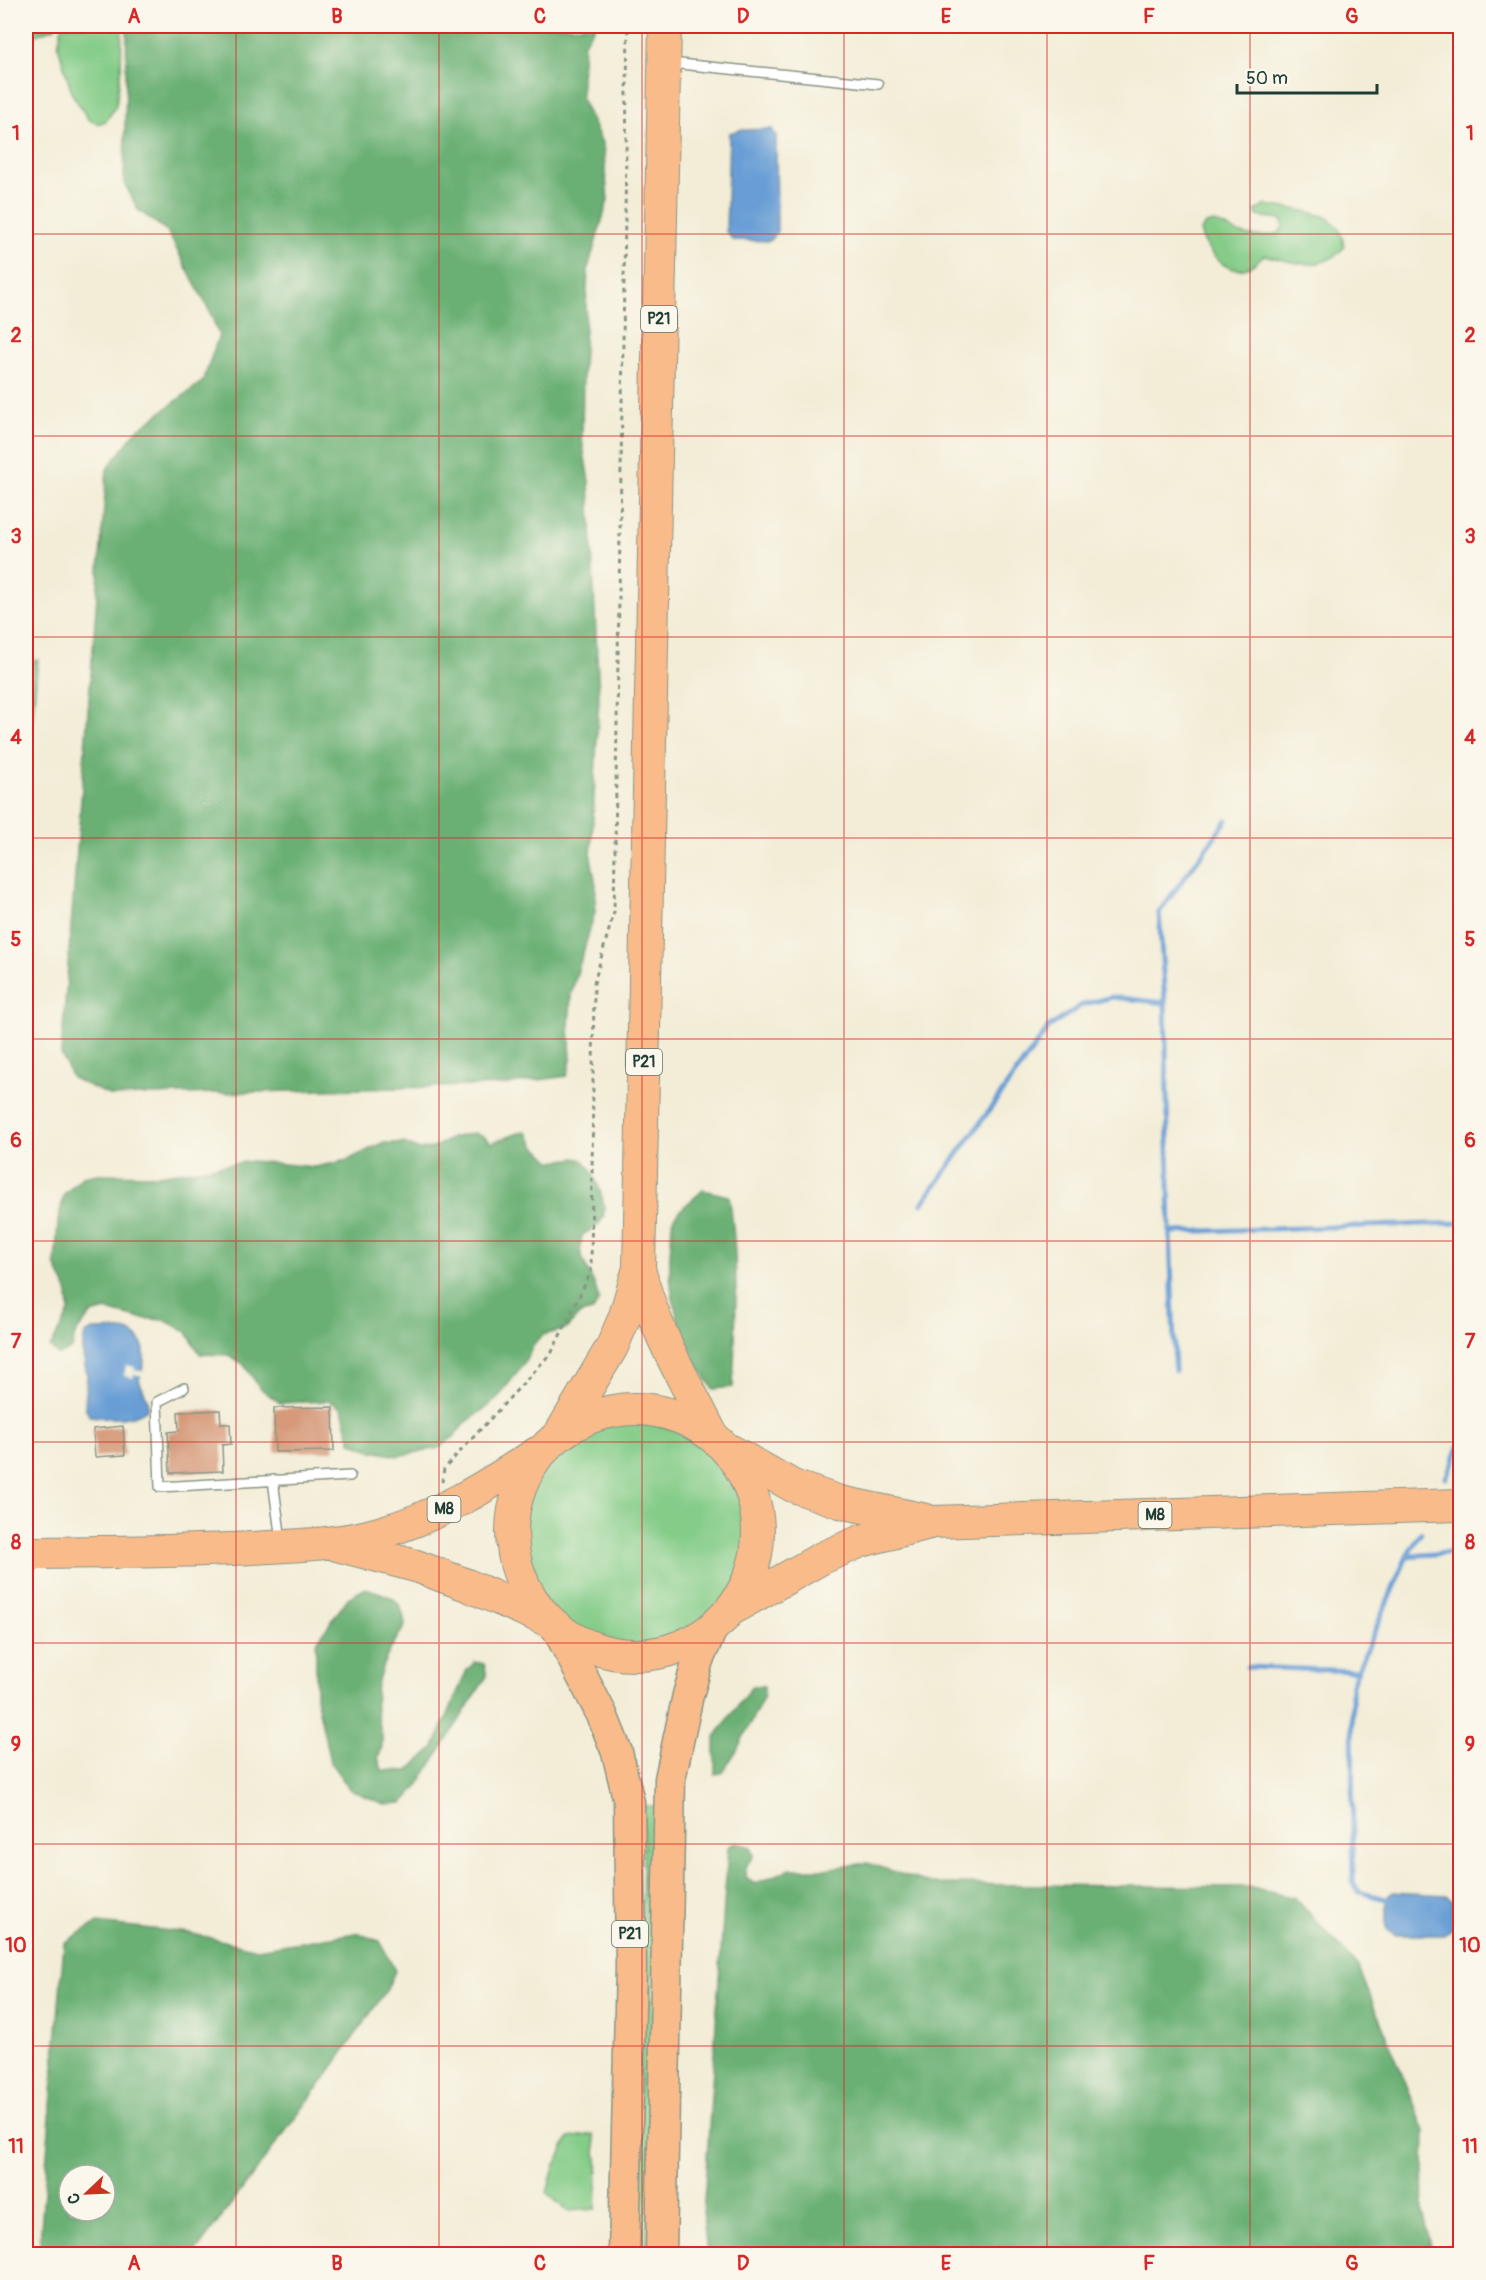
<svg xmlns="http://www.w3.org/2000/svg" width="1486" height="2280" font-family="Pangolin,sans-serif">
<rect width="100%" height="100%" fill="#fbf7ec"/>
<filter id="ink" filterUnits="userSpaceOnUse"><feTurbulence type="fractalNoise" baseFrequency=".0167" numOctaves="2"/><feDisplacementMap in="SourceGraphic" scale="12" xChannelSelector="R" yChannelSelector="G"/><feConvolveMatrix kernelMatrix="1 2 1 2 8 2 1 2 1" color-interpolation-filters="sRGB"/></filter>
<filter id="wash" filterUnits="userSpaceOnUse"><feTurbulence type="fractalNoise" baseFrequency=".008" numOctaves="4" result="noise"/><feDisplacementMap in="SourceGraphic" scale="24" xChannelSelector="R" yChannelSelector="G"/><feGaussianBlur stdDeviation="1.35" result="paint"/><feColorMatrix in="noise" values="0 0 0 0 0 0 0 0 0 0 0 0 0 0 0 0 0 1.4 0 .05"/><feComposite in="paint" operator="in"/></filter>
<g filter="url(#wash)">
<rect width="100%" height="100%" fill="#f3edd7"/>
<!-- green -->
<path fill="#84cc88" stroke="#52845e" stroke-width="1.5" d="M62,26h60l-1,43 -5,37 -10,15 -9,3 -9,-5 -16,-25 -14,-48z
M1266,205c15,3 55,6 66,16 8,6 11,16 12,26 -21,26 -52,16 -80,8 -5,4 -10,10 -15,12 -22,11 -45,-18 -49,-36l6,-7 9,-2c26,13 34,18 64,11l5,-7 -4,-7 -23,-3 -2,-5z
M522 1535a112 112 0 1 1 224 0a112 112 0 1 1-224 0Z
M644,1806h13l-9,448h-12z
M594,2134l4,33 -2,42 -29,2 -20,-18 7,-26 15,-29z"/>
<!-- forest -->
<path fill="#6bb074" stroke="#457654" stroke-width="1.5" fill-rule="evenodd" d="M26,26h29v2l-26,10 -3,-2z
M127,26h468l-11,17 -3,55 22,47 5,55 -20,68 -5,100 -1,71 7,43 10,216 -8,160 5,27 -1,27 -24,82 -2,32 2,34 -4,16 -64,9 -392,11 -39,-18 -11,-24 46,-585 30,-39 66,-49 16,-46 -10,-25 -42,-79 -29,-21 -14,-28z
M38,660l-12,127v-126z
M527,1132l8,14 17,16c11,-1 23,-7 32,-1 5,4 10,14 12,20 10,25 16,41 -13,53 -8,18 3,32 10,47 3,6 4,13 6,19l-6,11 -13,3 -14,15 -23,6 -8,8 -13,23 -25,33 -34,26 -8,11 -16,12 -41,8 -26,-5 -21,-9 -9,-33 -12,-8 -50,2 -20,-15 -16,-23 -15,-10 -29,-1 -14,-23 -22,-11 -26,-2 -32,-8 -15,4 -16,20 -3,15 -14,6 -8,-8 19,-35 -1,-19 -13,-29 3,-43 6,-26 18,-18 16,-3 60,1 94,-14 63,6 33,-7 34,-17h22l15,7 14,-2 19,-10 22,-5 9,3 8,7 28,-10z
M703,1190l26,6c10,60 7,130 4,191l-20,2c-31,-45 -48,-91 -42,-147 1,-7 0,-17 2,-23 4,-8 23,-22 30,-29z
M366,1588c25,9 36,8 39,38 -16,22 -33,55 -29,83 2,21 12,27 2,49l4,12 26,1 26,-24 33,-77 8,-8 9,2 3,12 -70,111 -14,16 -19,1 -34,-14 -20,-28 -14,-65v-54l32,-45z
M752,1686h12v10l-27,54 -15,23 -7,1v-37z
M736,1842l15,5 3,9 -9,11 2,12 8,5 35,-15h35l42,-6 64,21 316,3 48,11 63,68 67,165 -2,81 10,42h-726l-4,-38 25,-369z
M97,1923l92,10 68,16 100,-16 23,8 15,30 -9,20 -58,83 -134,180h-155l25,-311zM69,2175h36v36h-36z"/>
<!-- water -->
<path fill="#689ed5" stroke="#446e84" stroke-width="1.5" d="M772,129l4,7 1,96 -7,9 -37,-1 -7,-9 3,-98 11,-3z
M93,1330c10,0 24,-2 34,1 23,9 19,31 12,49l9,21v7c-15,14 -39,10 -58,8l-5,-9 2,-32 -5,-25 3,-16z
M1392,1892l54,3 6,6v27l-8,7h-48l-10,-7v-29z"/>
<!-- pier -->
<path fill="#f3edd7" d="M126,1365l9,2 -1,3 11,2 -1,4 -10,-2 -1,4 -9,-2z"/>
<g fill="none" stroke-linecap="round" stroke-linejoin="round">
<!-- stream -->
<path stroke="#689ed5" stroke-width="5" d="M1227,820l-68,92 6,91 5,229 290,-9
M922,1204l127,-177 33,-22 30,-8 53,6
M1170,1232l5,139
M1446,1478l14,-33
M1407,1556l53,-4
M1248,1667l110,4
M1386,1899l-27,-7 -6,-10 -1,-198 55,-128 14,-23"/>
</g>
<g id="blocks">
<!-- building -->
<path fill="#d69979" d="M333,1407l1,44 -59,1 -1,-44z
M220,1410l1,14h9l1,20 -9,1 1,26 -53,2 -2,-41 11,-1 -1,-19z
M123,1426l2,29 -30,2 -2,-28z"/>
</g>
</g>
<g filter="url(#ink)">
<use href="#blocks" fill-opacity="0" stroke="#899586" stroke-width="1.5"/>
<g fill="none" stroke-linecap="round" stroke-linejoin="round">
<!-- service casing -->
<g stroke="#899586" stroke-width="12">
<path id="service" d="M670,63l208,21
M184,1388l-27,14 3,85 190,-11
M273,1480l8,61"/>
</g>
<!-- primary casing -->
<g stroke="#899586" stroke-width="33">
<path id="primary" d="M557,1628l45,87 15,37 12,50 2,165 -7,287
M661,2254l9,-475 18,-84 10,-35 14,-31"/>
</g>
<!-- trunk casing -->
<g stroke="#899586" stroke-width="34">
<path id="trunk" d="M639,1268c14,60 46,113 73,167
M512 1532a123 123 0 1 1 246 0a123 123 0 1 1-246 0Z
M560,1434l52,-87 13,-31 14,-48 26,-1242
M731,1451l62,35 47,16 86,18
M337,1545l79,21 51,19 80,35
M26,1553c75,-1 151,-1 227,-5 43,-3 85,-3 126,-15 58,-16 108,-47 158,-80
M733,1608l89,-50 39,-17 72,-19 527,-17"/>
</g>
<!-- path -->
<path stroke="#899586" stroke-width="3" stroke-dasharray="4.5 4.5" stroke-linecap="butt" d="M442,1482l2,-13 108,-117 39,-80 3,-289 20,-71 14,-886"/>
<!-- service -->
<use href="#service" stroke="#fff" stroke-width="9"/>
<!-- primary -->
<use href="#primary" stroke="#fabb8b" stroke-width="30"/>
<!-- trunk -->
<use href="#trunk" stroke="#fabb8b" stroke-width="32"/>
</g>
</g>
<!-- grid -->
<path fill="none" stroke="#d62828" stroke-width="1.5" stroke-opacity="0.55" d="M236,26v2228M439,26v2228M642,26v2228M844,26v2228M1047,26v2228M1250,26v2228M26,234h1434M26,436h1434M26,637h1434M26,838h1434M26,1039h1434M26,1241h1434M26,1442h1434M26,1643h1434M26,1844h1434M26,2046h1434"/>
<g text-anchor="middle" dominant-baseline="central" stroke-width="4.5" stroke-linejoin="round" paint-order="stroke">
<!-- shield labels -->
<g fill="#fbf7ec" stroke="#61756b" stroke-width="1.5">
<rect x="641" y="306" width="36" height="26" rx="4.5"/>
<rect x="626" y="1049" width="36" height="26" rx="4.5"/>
<rect x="427.5" y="1496" width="33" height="26" rx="4.5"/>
<rect x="1138.5" y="1502" width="33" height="26" rx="4.5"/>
<rect x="612" y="1921" width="36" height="26" rx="4.5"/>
</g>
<g font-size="16" font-weight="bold" fill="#1f3d34">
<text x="659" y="319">Р21</text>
<text x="644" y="1062">Р21</text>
<text x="444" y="1509">М8</text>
<text x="1155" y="1515">М8</text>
<text x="630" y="1934">Р21</text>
</g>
</g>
<!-- margin -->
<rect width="1486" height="2280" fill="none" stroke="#fbf7ec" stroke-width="66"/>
<!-- north arrow -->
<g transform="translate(87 2193) rotate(247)"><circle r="28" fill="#fbf7ec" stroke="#a3ada2" stroke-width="1.5"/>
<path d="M0-4.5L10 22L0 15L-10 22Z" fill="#c8321e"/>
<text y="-9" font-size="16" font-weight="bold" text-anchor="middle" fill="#1f3d34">С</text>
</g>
<!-- scale -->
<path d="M1237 84v9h140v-9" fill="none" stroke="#1f3d34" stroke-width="3"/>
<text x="1246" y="84" font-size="18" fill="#1f3d34" stroke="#fbf7ec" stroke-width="4.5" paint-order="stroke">50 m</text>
<rect x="33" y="33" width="1420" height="2214" fill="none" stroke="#d62828" stroke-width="2"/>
<g font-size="20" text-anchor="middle" font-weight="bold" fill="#d62828">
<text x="134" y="23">A</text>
<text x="337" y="23">B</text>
<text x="540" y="23">C</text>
<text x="743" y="23">D</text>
<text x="946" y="23">E</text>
<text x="1149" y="23">F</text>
<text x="1352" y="23">G</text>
<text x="16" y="140">1</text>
<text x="1470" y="140">1</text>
<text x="16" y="342">2</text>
<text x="1470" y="342">2</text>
<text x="16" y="543">3</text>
<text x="1470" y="543">3</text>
<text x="16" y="744">4</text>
<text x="1470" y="744">4</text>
<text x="16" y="946">5</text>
<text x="1470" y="946">5</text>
<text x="16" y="1147">6</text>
<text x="1470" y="1147">6</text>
<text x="16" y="1348">7</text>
<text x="1470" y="1348">7</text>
<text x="16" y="1549">8</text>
<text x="1470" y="1549">8</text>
<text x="16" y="1751">9</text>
<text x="1470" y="1751">9</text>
<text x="16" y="1952">10</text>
<text x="1470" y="1952">10</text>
<text x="16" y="2153">11</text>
<text x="1470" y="2153">11</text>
<text x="134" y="2270">A</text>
<text x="337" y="2270">B</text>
<text x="540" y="2270">C</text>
<text x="743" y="2270">D</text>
<text x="946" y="2270">E</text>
<text x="1149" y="2270">F</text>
<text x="1352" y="2270">G</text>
</g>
</svg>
